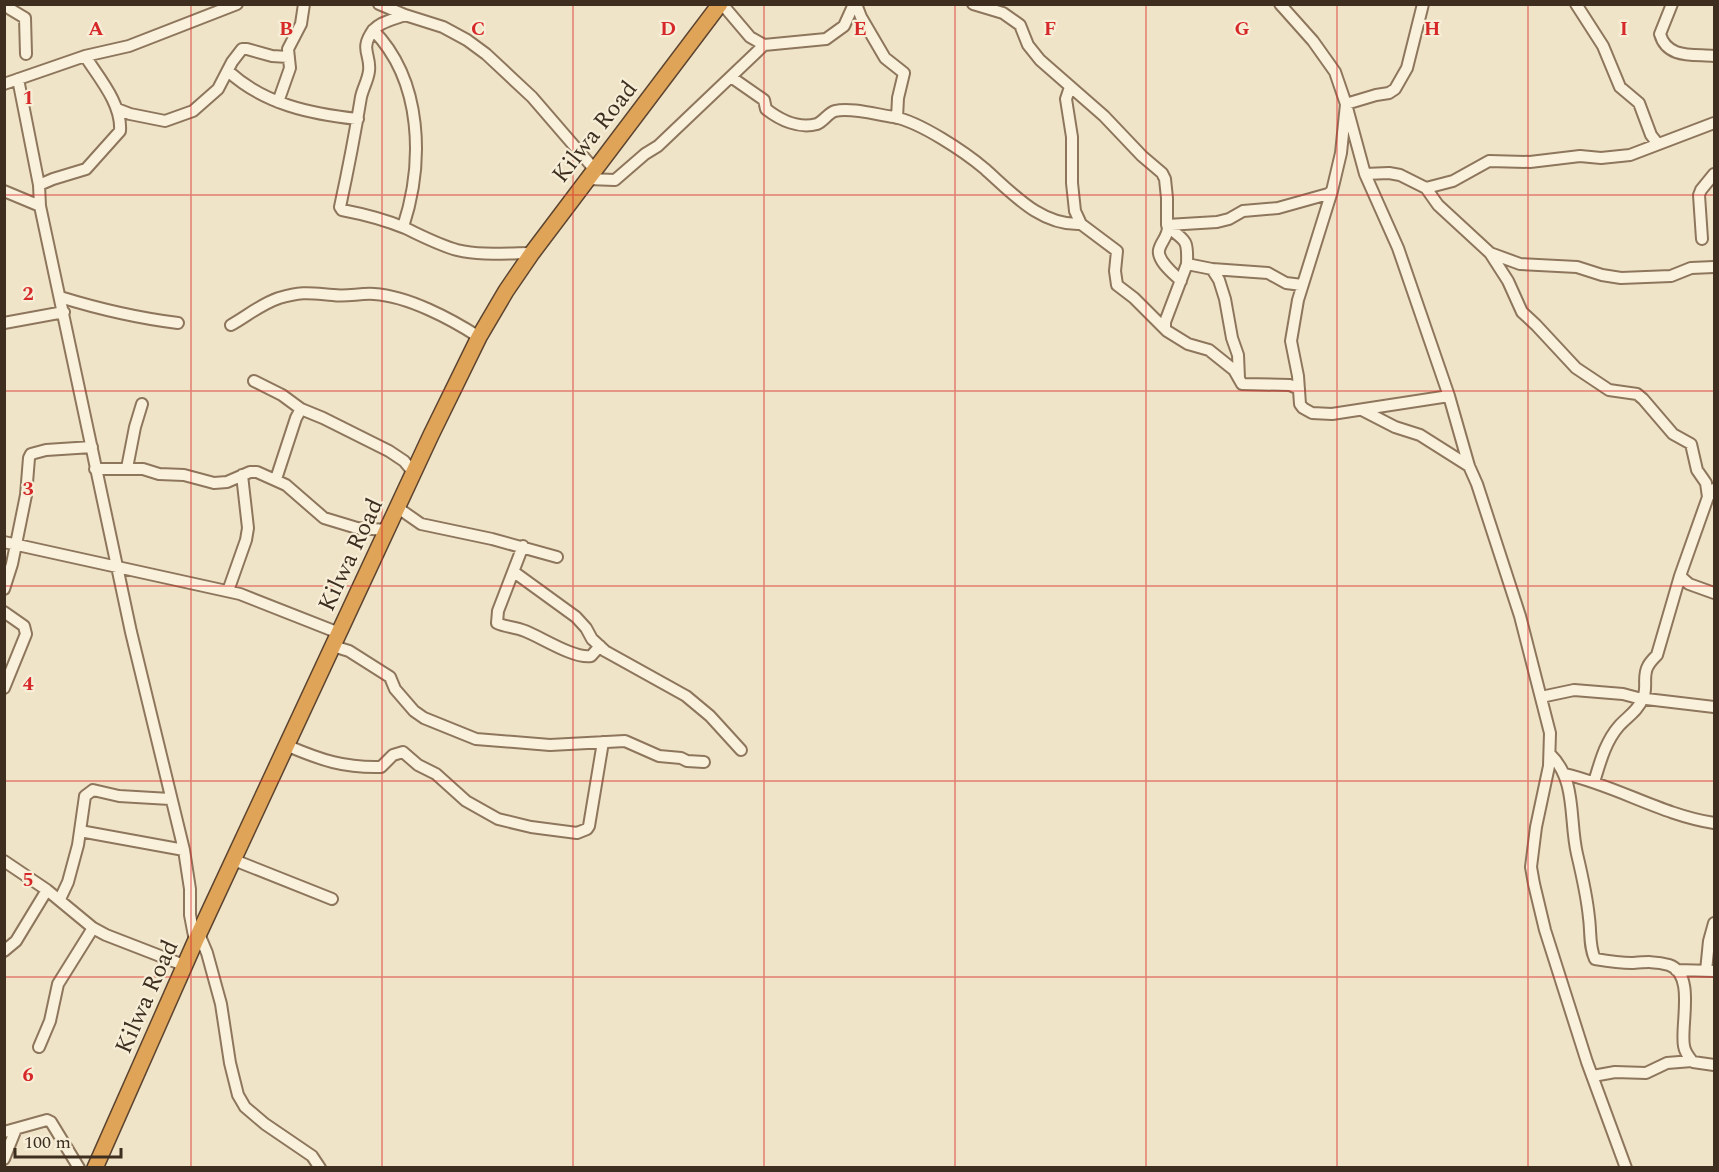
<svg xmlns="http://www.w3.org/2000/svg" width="1719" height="1172" font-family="Spectral,serif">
<rect width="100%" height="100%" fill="#f0e4c8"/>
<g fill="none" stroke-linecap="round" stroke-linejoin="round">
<!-- minor casing -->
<g stroke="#8d765c" stroke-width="14">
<path id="minor" d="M8,4l2,5 15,9 1,36
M379,4l26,11 38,12 24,13 19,14 46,43 63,73
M722,4l28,33 14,8 62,-6 18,-13 10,-22
M856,4l5,13 24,41 19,15 -6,25 -1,20
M973,4l30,9 17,12 8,20 12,15 64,56 38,40 20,17 3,6 2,19v27c17,18 21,10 20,39l25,5 7,11 6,19 7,39 6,17 1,23
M1280,4l33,37 22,31 11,32 19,70 33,74 51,148 20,70 8,18 43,132 30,117 -1,33 -13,61 -5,40 3,17 11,46 42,132 39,106
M1423,4l-16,64 -12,21 -6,4 -13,2 -30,9 -5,49 -9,38 -34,109 -7,41 7,35 2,28 3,4 9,5 20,1 117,-18
M1576,4l27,42 17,41 19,16 12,32 7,9
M1672,4l-12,30c7,25 33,20 54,22
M405,15c-13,5 -28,7 -35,20 -9,15 1,21 -1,36 -1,9 -6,17 -8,26 -6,37 -13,73 -21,110l2,3c21,4 44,10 63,18 17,8 34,17 52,22 25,6 49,3 75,3
M373,30c50,51 51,133 30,197
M228,71c36,33 82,43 130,48
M731,77l33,23 2,9c14,11 33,20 51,15 7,-3 11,-11 18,-13 16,-4 43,4 59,6 26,5 71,35 91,52 28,25 56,57 96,55
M18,79l21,106 1,21
M4,84l81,-28 44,-10 108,-42
M1070,87l-4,12 6,38v46l3,28 6,13 36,27 -2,20 2,14 17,13 31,31
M278,102l12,-34 -2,-19 13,-25 3,-20
M117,109l13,5 35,7 28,-10 25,-22 14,-27 10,-13h5l25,7 16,1
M1365,174l24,-1 11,2 26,13 12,17 52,48 18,28 14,31 14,13 40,43 33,22 28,4 6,5 30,35 18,10 6,26 9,13 2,14
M588,179l27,1 30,-26 13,-8 106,-101
M39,185l14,-6 33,-10 34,-38c2,-27 -21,-53 -35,-75
M1426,188l27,-7 36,-20 41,1 50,-6 21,2 29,-3 84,-32
M4,191l36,15 91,426 53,218 6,39v26l5,26
M1167,225l50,-3 12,-3 14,-8 35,-3 50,-14 4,-3
M1168,227c0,10 -7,14 -9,23 -2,11 15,24 22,31
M1702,239l-3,-44 2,-5 13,-16
M1490,253l30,11 57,3 25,8 19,3 50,-2 20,-8 23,-1
M1187,264l-22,58v7l2,2 21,13 21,6 25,20 8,14 48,1 9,4
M1212,269l56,4 18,10 16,2
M60,297c39,12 77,21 118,26
M4,323l60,-11
M231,325c16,-9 30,-21 48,-27 24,-7 30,-5 54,-3 14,2 27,-2 41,-1 34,2 77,25 105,43
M254,381l28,14 19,14 22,9 66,33 15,10 10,12
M1362,410l33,17 25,8 49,31
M127,468l8,-41 7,-23
M95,469h48l16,5 25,1 30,8 13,-1 23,-10h7l29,13 38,33 33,10 30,2
M276,479l20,-61 5,-9
M398,508l23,16 71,15 65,18
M4,542l236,52 99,39
M523,546l-25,65 -1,12c8,4 18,4 28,8 16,6 49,28 66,25l9,-10
M514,572l62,45 10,11 6,11 13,12 81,45 24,20 31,34
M1680,576l9,8 25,9
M4,589l8,-25 14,-69 3,-37 2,-4 15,-4 46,-3
M228,591l18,-51 2,-12 -6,-53
M4,612l20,14 2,8 -22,54
M333,646l16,5 41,26 5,12 19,22 10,7 52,21 74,6 75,-4 34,15 22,2 6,3 17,1
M1541,697l33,-7 49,4 15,4 76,9
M288,746c33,14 56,22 93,21l12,-12 10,-3 15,13 18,9 30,27 32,18 33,8 46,6 10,-4 2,-3 14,-84
M1550,754c27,26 19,66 27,100 5,21 10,43 12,64 2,14 0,29 6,41 12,2 25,4 37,4 13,-1 24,-2 37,2 27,9 11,61 15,81 1,7 5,11 9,16l21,3
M1565,774c52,12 97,41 149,49
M1594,782c6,-19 11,-40 25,-56 8,-9 19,-15 24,-28 5,-10 -1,-22 5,-32 2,-4 6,-8 9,-11l23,-79 28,-79 6,-8
M80,831l104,19
M234,860l98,39
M4,861l43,29 46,38 13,7 80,31
M60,899l8,-17 10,-37 7,-49 8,-6 26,6 51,3
M199,934l8,19 14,51 9,59 8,32 7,12 20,17 47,32 8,12
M4,951l12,-10 31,-51
M1676,970l38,1
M1706,971l3,-30 5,-18
M39,1047l11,-26 8,-37 35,-56
M1593,1076l22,-4 31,1 21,-10 25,-2
M4,1132l43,-12 4,2 28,46
M4,1159l12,-30"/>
</g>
<!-- highway casing -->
<g stroke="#5b4430" stroke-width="18">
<path id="highway" d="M95,1168l100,-226 236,-507 48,-98 27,-46 26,-38 188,-249"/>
</g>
<!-- minor -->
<use href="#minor" stroke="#faf1dc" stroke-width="10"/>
<!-- highway -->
<use href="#highway" stroke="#e0a458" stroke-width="15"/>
</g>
<!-- grid -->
<path fill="none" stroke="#d62828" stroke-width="1.5" stroke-opacity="0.55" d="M191,4v1164M382,4v1164M573,4v1164M764,4v1164M955,4v1164M1146,4v1164M1337,4v1164M1528,4v1164M4,195h1710M4,391h1710M4,586h1710M4,781h1710M4,977h1710"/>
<g text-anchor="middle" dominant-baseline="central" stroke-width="4.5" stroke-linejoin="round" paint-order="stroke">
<!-- street labels -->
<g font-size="24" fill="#3d2e20" stroke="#f7eed8">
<text transform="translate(595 132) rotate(-52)">Kilwa Road</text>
<text transform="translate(351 555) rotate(-65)">Kilwa Road</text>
<text transform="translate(147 997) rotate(-66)">Kilwa Road</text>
</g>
</g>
<g font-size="20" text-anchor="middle" font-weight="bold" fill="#d62828" stroke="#f7eed8" stroke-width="4.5" stroke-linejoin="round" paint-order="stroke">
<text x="96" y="35">A</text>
<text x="286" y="35">B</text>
<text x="478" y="35">C</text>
<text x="668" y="35">D</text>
<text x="860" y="35">E</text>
<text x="1050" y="35">F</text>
<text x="1242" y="35">G</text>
<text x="1432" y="35">H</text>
<text x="1624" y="35">I</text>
<text x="28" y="104">1</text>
<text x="28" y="300">2</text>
<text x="28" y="495">3</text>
<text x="28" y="690">4</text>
<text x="28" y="886">5</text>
<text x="28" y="1081">6</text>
</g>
<!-- border -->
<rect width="1719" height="1172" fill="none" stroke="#3d2e20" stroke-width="12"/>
<!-- scale -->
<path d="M15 1148v9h106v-9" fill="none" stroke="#3d2e20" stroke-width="3"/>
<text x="24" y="1148" font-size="18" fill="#3d2e20" stroke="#f7eed8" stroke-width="4.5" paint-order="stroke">100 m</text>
</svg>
